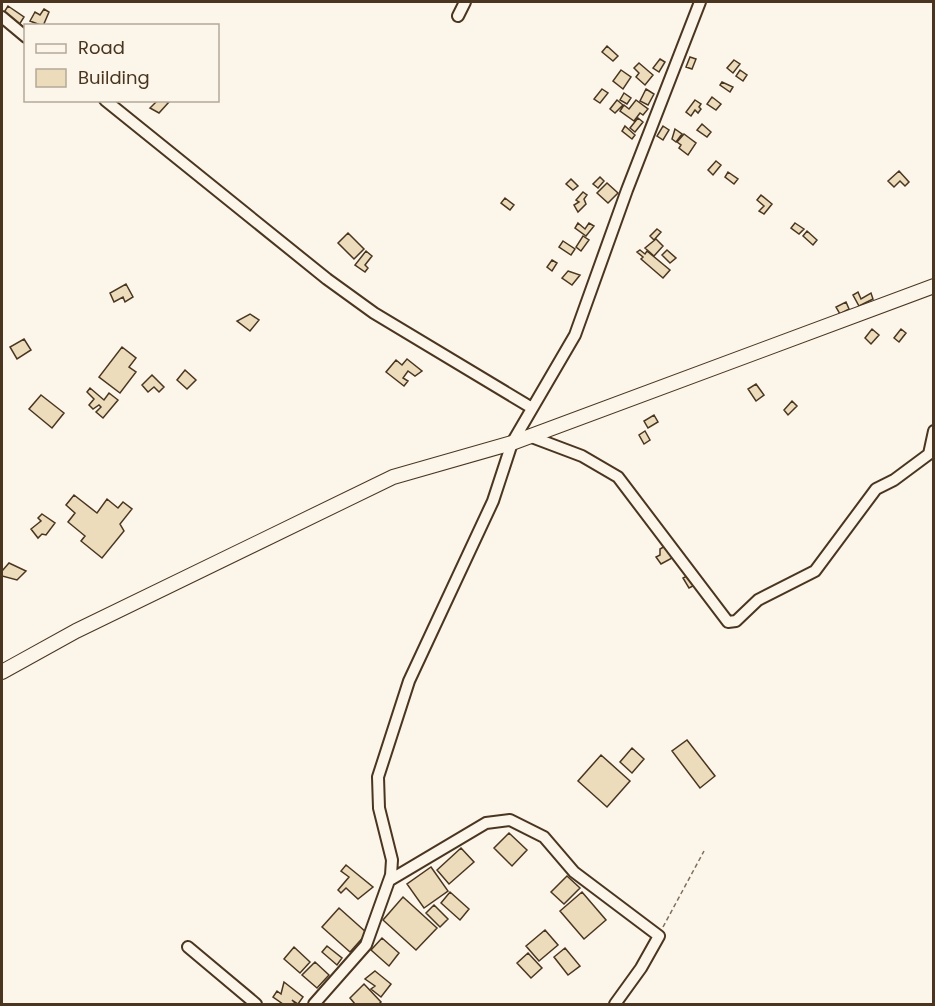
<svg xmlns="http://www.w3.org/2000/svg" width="935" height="1006" font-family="Poppins,sans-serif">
<rect width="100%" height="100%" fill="#fbf6e9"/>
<!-- building -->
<path fill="#ecdcbc" stroke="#4a3520" stroke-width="1.5" d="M8,6l16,11 -5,8 -16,-11z
M44,9l5,3 -6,14 -13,-5 5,-9 5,3z
M607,46l11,10 -5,5 -11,-9z
M690,57l6,2 -4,10 -6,-2z
M660,59l5,3 -6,10 -6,-4z
M734,60l6,4 -7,9 -6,-5z
M639,63l14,12 -8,10 -9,-8 3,-4 -5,-5z
M621,70l10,7 -8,12 -10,-8z
M740,70l7,5 -4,6 -7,-5z
M722,82l11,5 -3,5 -10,-7z
M602,89l6,4 -8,10 -6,-4z
M646,89l8,5 -6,11 -8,-4z
M624,93l7,5 -4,6 -7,-4z
M712,97l9,7 -5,6 -9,-6z
M158,100l11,2 -10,11 -9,-5z
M617,100l6,5 -8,8 -5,-4z
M636,100l12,9 -5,6 -3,-2 -6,8 -14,-10 4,-6 5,4z
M695,100l6,4 -2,3 2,2 -3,4 -3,-3 -4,6 -5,-4z
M638,118l5,4 -8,10 -5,-4z
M702,124l9,8 -4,5 -10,-7z
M625,126l10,9 -3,4 -10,-8z
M663,126l6,4 -6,10 -6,-4z
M675,129l7,5 -6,8 -4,-3z
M684,134l12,9 -8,12 -9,-7 2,-3 -4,-3z
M716,161l5,4 -8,10 -5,-5z
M899,171l10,11 -4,4 -5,-5 -6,6 -6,-6z
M728,172l10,7 -4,5 -9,-7z
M600,177l4,4 -6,7 -5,-4z
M571,179l7,7 -5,4 -7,-6z
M607,183l11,10 -10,10 -11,-10z
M583,192l4,3 -3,4 2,5 -8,8 -4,-7 5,-3 -3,-2z
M761,195l11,9 -8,10 -5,-3 5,-5 -7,-6z
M505,198l9,7 -4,5 -9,-7z
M578,223l7,6 4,-6 5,3 -8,10 -11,-8z
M795,223l9,6 -5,5 -8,-6z
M657,229l4,3 -7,8 -4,-4z
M807,231l10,9 -4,5 -10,-9z
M348,233l16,16 -10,10 -16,-16z
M583,236l6,4 -8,11 -5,-4z
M656,239l7,7 -9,10 -9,-8z
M563,241l12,8 -4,6 -12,-8z
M640,250l5,4 2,-3 23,19 -7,8 -22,-19 2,-2 -6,-5z
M667,250l9,8 -6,5 -8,-8z
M366,251l6,5 -7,9 3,3 -3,4 -10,-7z
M552,260l5,3 -5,8 -5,-4z
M568,271l12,4 -8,10 -10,-7z
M126,284l7,13 -8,5 -2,-5 -9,5 -4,-9z
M858,292l3,7 10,-6 2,6 -14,7 -6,-11z
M846,302l3,7 -9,5 -4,-7z
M250,314l9,6 -9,11 -13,-10z
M872,329l7,6 -8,9 -6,-6z
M901,329l5,4 -7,9 -5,-4z
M24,339l7,11 -14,9 -7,-12z
M122,347l14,11 -7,9 7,5 -16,21 -21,-16z
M407,359l15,12 -7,5 -7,-5 -5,7 5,3 -4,5 -18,-14 10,-12 6,5z
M185,370l11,10 -9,9 -10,-9z
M152,375l12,12 -5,5 -5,-5 -6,5 -6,-7z
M756,384l8,11 -8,6 -8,-12z
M90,388l14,12 5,-7 9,7 -15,18 -7,-6 5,-5 -2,-2 -6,4 -4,-4 5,-6 -7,-7z
M41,395l23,18 -12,15 -23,-19z
M792,401l5,5 -9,9 -4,-5z
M654,415l4,7 -10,6 -4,-7z
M645,431l5,9 -6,4 -5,-9z
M74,495l23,18 10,-14 11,9 5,-6 9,7 -12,15 4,7 -22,27 -21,-17 4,-5 -17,-14 7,-9 -9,-8z
M42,514l13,9 -9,12 -4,-1 -4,4 -7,-9 10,-8 -3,-3z
M667,545l7,12 -13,7 -5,-7 4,-2v-6z
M9,563l17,8 -9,9 -15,-4v-5z
M689,575l6,10 -6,3 -6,-10z
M687,740l28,36 -15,12 -28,-37z
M632,748l12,11 -12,14 -12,-11z
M601,755l29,26 -23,26 -29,-26z
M509,833l18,17 -15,16 -18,-18z
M461,848l13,14 -25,22 -12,-14z
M346,865l27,22 -15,12 -12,-11 -5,5 -3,-3 11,-13 -8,-6z
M431,867l17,24 -24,17 -17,-24z
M567,876l13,12 -16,16 -13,-12z
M450,892l19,17 -9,11 -19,-17z
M582,892l24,28 -22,19 -24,-28z
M403,897l34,31 -21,22 -33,-30z
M434,905l14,14 -8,8 -14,-14z
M339,908l28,25 -17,19 -28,-25z
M545,930l13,15 -19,16 -13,-15z
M382,938l17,15 -10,13 -18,-16z
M327,946l15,12 -5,7 -15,-13z
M294,947l16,15 -10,11 -16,-14z
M565,948l15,18 -12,9 -14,-18z
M528,953l14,15 -11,10 -14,-15z
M315,962l14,13 -12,13 -15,-13z
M375,971l16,13 -10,13 -10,-8 4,-3 -10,-7z
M284,982l19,15 -5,7 -6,-4 4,4h-13l-10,-7 4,-6 4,3z
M364,984l17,18 -2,2h-24l-5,-6z"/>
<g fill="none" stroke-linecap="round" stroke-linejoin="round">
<!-- minor casing -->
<g stroke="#4a3520" stroke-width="14">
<path id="minor" d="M458,16l7,-14
M2,17l24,20
M105,100l222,179 47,34 158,95
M529,436l53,20 36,21 110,145 8,-1 22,-21 57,-29 61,-82 18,-9 35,-26 5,-23
M390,880l96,-57 24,-3 34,17 30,35 85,64 -18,32 -26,36
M188,947l68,57
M314,1004l52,-59 25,-70 1,-15 -13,-52 -1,-31 31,-96 84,-180 19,-58 63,-108 52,-145 73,-188"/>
</g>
<!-- major casing -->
<g stroke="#4a3520" stroke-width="16">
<path id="major" d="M2,672l74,-41 317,-154 119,-34 422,-157"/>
</g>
<!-- path -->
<path stroke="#7f6f5c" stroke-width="1.5" stroke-dasharray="4.5 3" stroke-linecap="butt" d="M663,927l41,-76"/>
<!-- minor -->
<use href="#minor" stroke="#fbf6e9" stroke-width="10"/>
<!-- major -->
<use href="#major" stroke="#fbf6e9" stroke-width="14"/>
</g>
<!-- border -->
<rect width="935" height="1006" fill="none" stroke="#4a3520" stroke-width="6"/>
<!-- legend -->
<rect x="24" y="24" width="195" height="78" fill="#fbf6e9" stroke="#b4a999" stroke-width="1.5"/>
<rect x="36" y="44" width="30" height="9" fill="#fbf6e9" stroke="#b4a999" stroke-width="1.5"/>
<text x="78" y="54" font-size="18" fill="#4a3520">Road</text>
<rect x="36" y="69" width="30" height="18" fill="#ecdcbc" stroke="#b4a999" stroke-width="1.5"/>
<text x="78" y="84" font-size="18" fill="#4a3520">Building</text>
</svg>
